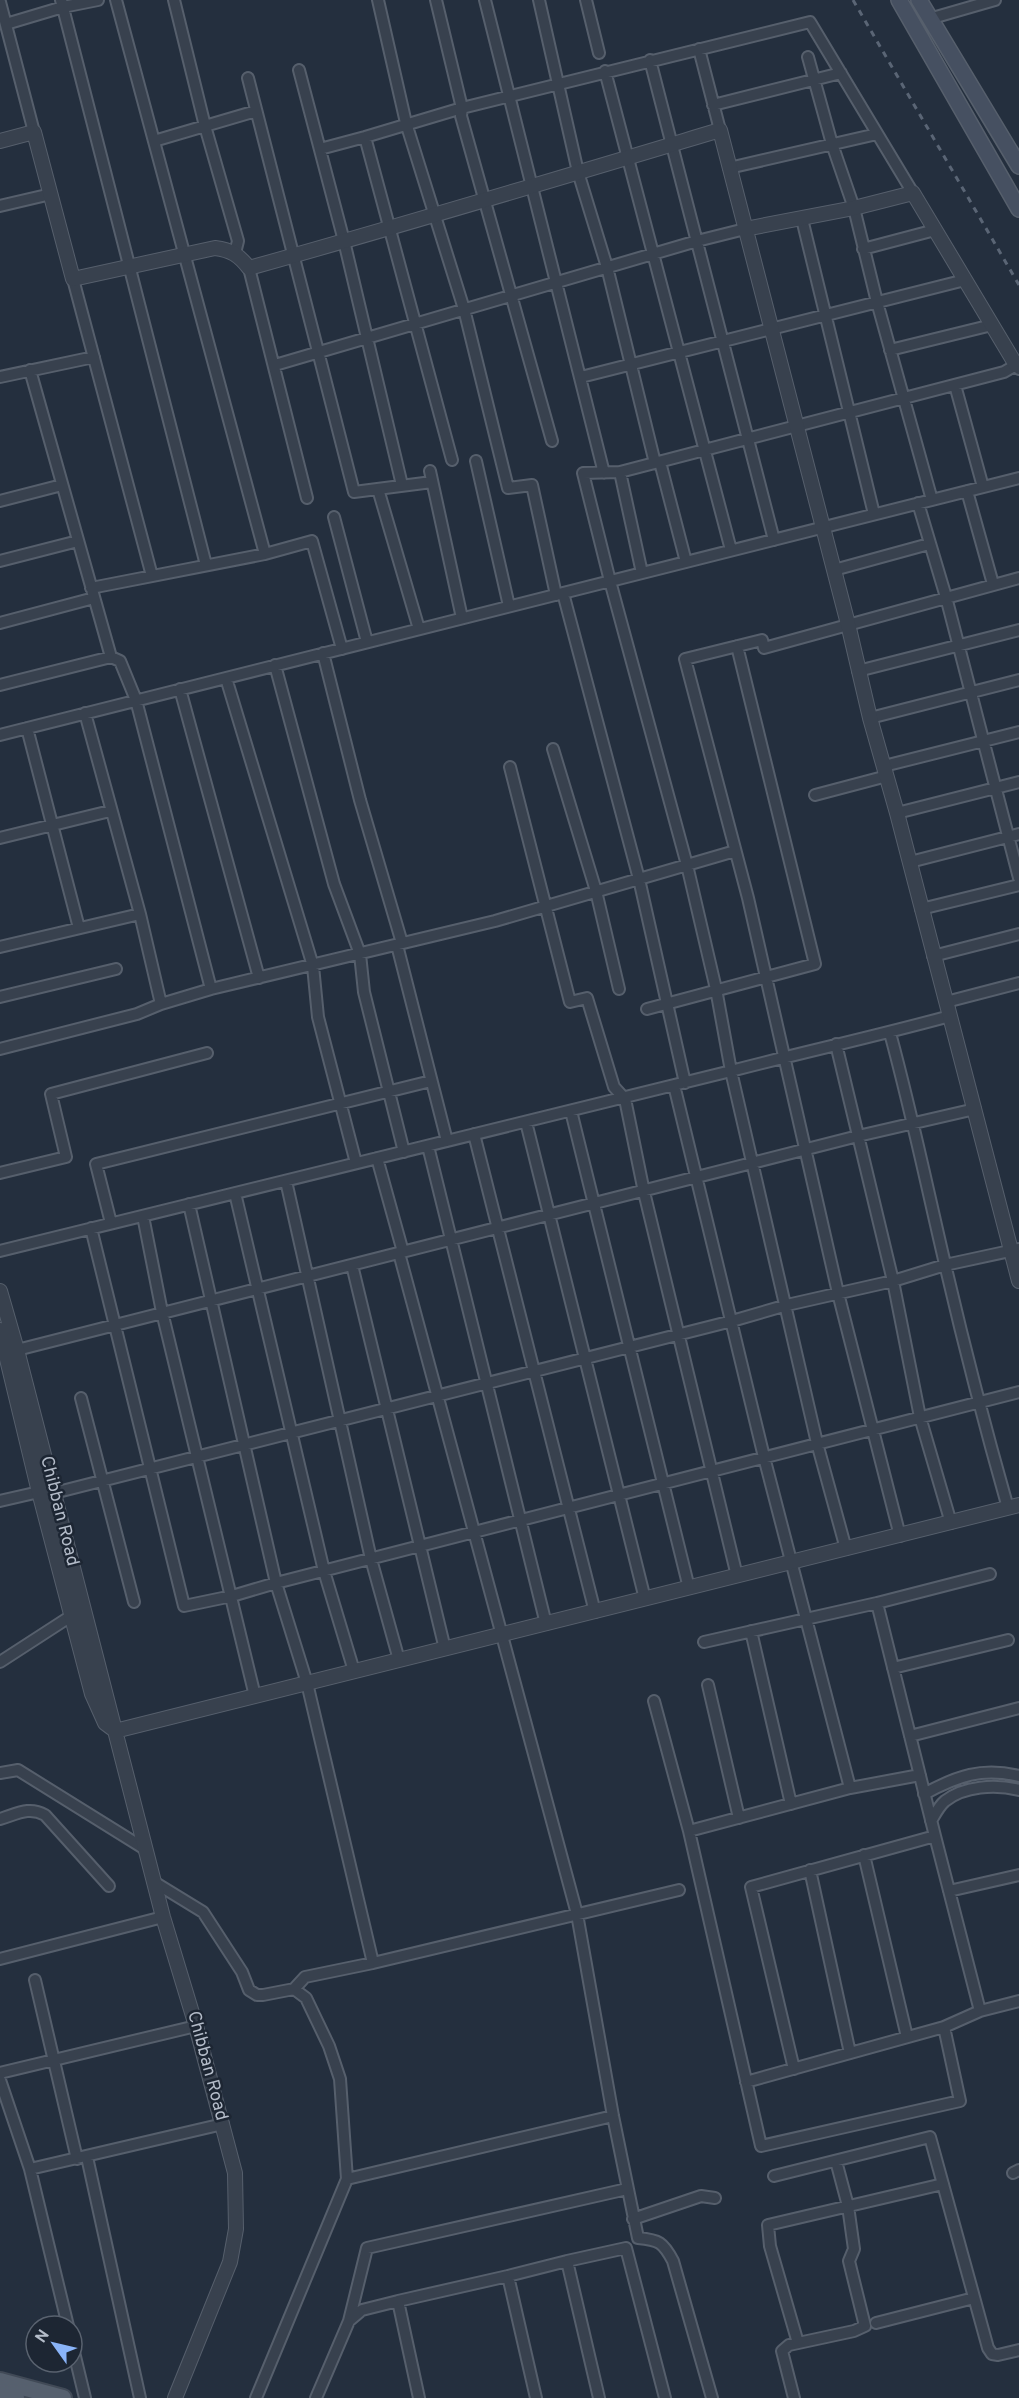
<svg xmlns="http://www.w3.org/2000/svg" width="1019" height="2398" font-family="Overpass,sans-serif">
<rect width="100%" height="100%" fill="#242f3e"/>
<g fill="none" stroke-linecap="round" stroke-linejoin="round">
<!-- minor casing -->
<g stroke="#565f6c" stroke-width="14">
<path id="minor" d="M61,0l145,565
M116,0l149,554
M174,0l31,126 33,115 -3,12
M378,0l28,123 58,186 44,179 24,-3 24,110
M436,0l26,108 -1,8 91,325
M485,0l119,473
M539,0l39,172 29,95 48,196
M586,0l13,53
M0,2l34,130
M929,19l66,-19
M6,24l57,-17 35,-7
M699,49l21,81
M808,57l24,87 22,64 23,94 55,198
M650,60l124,480
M299,70l45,171 58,244
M605,71l126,479
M248,78l106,414 78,-10
M713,105l128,-32
M365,137l87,323
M154,141l102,-30
M320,149l45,-12 97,-29 348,-86 103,171
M729,168l148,-34
M0,206l51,-12
M802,219l72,295
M863,249l72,-19
M249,268l58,230
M73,279l79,297
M890,350l102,-25
M275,365l422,-124 48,-12
M30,370l81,287
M0,377l94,-20
M581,377l384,-97
M955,385l28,102
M476,461l33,145
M660,462l26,100
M430,471l32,147
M620,472l22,101
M378,489l41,140
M967,491l26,93
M0,501l62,-16
M918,503l28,94 73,281
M334,517l33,125
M0,561l78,-20
M834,570l95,-26
M91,588l174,-34 47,-13 30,108
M563,593l76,286 46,204
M0,623l94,-25
M323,653l37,147 42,143
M275,665l59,219 26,70 4,38 40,160
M858,671l161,-41
M226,678l87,288 5,51 38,146
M0,685l111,-28 9,4 16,39 75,289
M180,689l79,289
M85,713l55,201 21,90
M870,718l149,-38
M27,728l52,200
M0,735l1019,-257
M553,749l43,142 23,98
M884,766l135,-34
M510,767l60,235 17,-4 27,89 11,12 19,93 93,384
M815,795l72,-19
M897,813l122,-31
M0,838l110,-27
M910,862l109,-28
M921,909l98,-24
M397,945l50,196
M0,947l140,-33
M933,956l86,-22
M0,997l116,-28
M946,1002l73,-19
M647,1009l168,-45 -78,-318
M890,1033c21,77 37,154 55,231 19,82 40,163 63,244
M836,1044l57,237 27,136 31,106
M0,1049l137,-35 24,-10 50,-15 284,-68 240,-70
M674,1085l90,372 86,331 -161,43 72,315 199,-45 -16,-74 -198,55
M571,1111l118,477
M526,1122l119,477
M474,1134l121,478
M428,1146l118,478
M377,1158l26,94
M0,1173l66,-16 -15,-63 156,-41
M286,1181l85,378 28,101
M235,1193l89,378 30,100
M189,1204l87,379 31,100 66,280
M143,1216l19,96 93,384
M111,1223l-15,-59 335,-83
M91,1228l93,378 48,-10 44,-13 743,-191
M0,1251c243,-61 487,-119 731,-180 73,-19 146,-35 219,-55
M399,1253l178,661 36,202 25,122c21,2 25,4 35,23l39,137
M352,1265l93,384
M17,1350l841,-214 117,-27
M81,1398l53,204
M0,1501l39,-9 15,1 678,-172 55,-16 106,-24 52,-16 74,-16
M900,1536l-62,-243 -90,-395 -63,-239 77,-19 2,8 255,-70
M846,1549l-29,-106 -86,-372 -15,-82 -29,-124 -77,-284 -27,-108 37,-1 384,-100 12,-7 3,4
M751,1631l40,173
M704,1642l173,-39
M0,1662l71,-46
M893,1668l115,-28
M708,1685l31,133
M654,1701l35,130
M910,1736l109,-28
M0,1773l18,-3 127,79
M850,1788l70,-13
M924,1794c33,-18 58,-27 95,-18
M0,1819c17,-5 29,-13 45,-4l64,71
M931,1821c4,-7 8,-15 14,-20 19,-15 50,-17 74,-11
M935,1836l-58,-233 113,-29
M864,1855l43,182
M810,1870l40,183
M154,1882l49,30 39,60 7,18 8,5h6l31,-6 11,-12 68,-14 306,-73
M949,1891l70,-16
M0,1959l163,-42
M35,1980l42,179
M294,1989l12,9 23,48 11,33 7,100
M980,2011l39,-10
M794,2069l-43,-182 184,-51 45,175 -36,16
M0,2073l196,-47
M0,2080l30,89 38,157
M87,2157l53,241
M30,2169l193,-45
M1013,2173l6,-3
M774,2176l156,-39 58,211 4,6 6,1 21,-5
M633,2219l68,-23 14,2
M567,2261l59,-13 39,150
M508,2276l59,-15 32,137
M349,2321l18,-73 260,-59
M876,2323l98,-25
M798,2343l-28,-97 -2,-21 175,-41
M72,2344l13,54
M256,2398l91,-219 266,-63
M316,2398l33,-77 13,-11 36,-9
M419,2398l-21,-97 110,-25 28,122
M794,2398l-12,-47 7,-6 65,-14 11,-5 -16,-65 5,-12 -6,-43 -12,-45"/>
</g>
<!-- tertiary casing -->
<g stroke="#565f6c" stroke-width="16">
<path id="tertiary" d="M0,141l34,-9 39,147 142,-31c16,2 24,7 34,20 158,-44 314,-91 471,-138l128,494 22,94 27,95 122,468
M745,229l109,-21 59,-15 103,172 3,-2
M0,1291l17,59 146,567 33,109 39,147 1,56 -6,33 -55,136
M0,1330l39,162 53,202 13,29 8,6
M115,1731l904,-226"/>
</g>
<!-- secondary casing -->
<g stroke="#565f6c" stroke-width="18">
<path id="secondary" d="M899,0l120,209
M919,0l100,166"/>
</g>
<!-- primary casing -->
<g stroke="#414a57" stroke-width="20">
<path id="primary" d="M0,2381l63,17
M0,2394l16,4"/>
</g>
<!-- minor -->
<use href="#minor" stroke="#38414e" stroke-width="10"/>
<!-- tertiary -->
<use href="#tertiary" stroke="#38414e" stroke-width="14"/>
<!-- secondary -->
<use href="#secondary" stroke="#465061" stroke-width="15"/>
<!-- primary -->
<use href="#primary" stroke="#56606e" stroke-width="16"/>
<!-- rail -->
<path stroke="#5a6575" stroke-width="3" stroke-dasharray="6 6" stroke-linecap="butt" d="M853,0l166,285"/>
</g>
<g text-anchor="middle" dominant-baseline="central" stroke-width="5" stroke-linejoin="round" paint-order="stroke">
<!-- street labels -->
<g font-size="18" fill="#b4bcc9" stroke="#1d2633">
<text transform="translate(59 1511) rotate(76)">Chibban Road</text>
<text transform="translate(207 2066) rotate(75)">Chibban Road</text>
</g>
</g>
<!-- north arrow -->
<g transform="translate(54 2344) rotate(304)"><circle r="28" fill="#1d2633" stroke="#59626f" stroke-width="1.5"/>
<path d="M0-4.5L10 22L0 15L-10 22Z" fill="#8ab4f8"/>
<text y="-9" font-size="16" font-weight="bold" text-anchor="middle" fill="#b4bcc9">N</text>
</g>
</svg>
